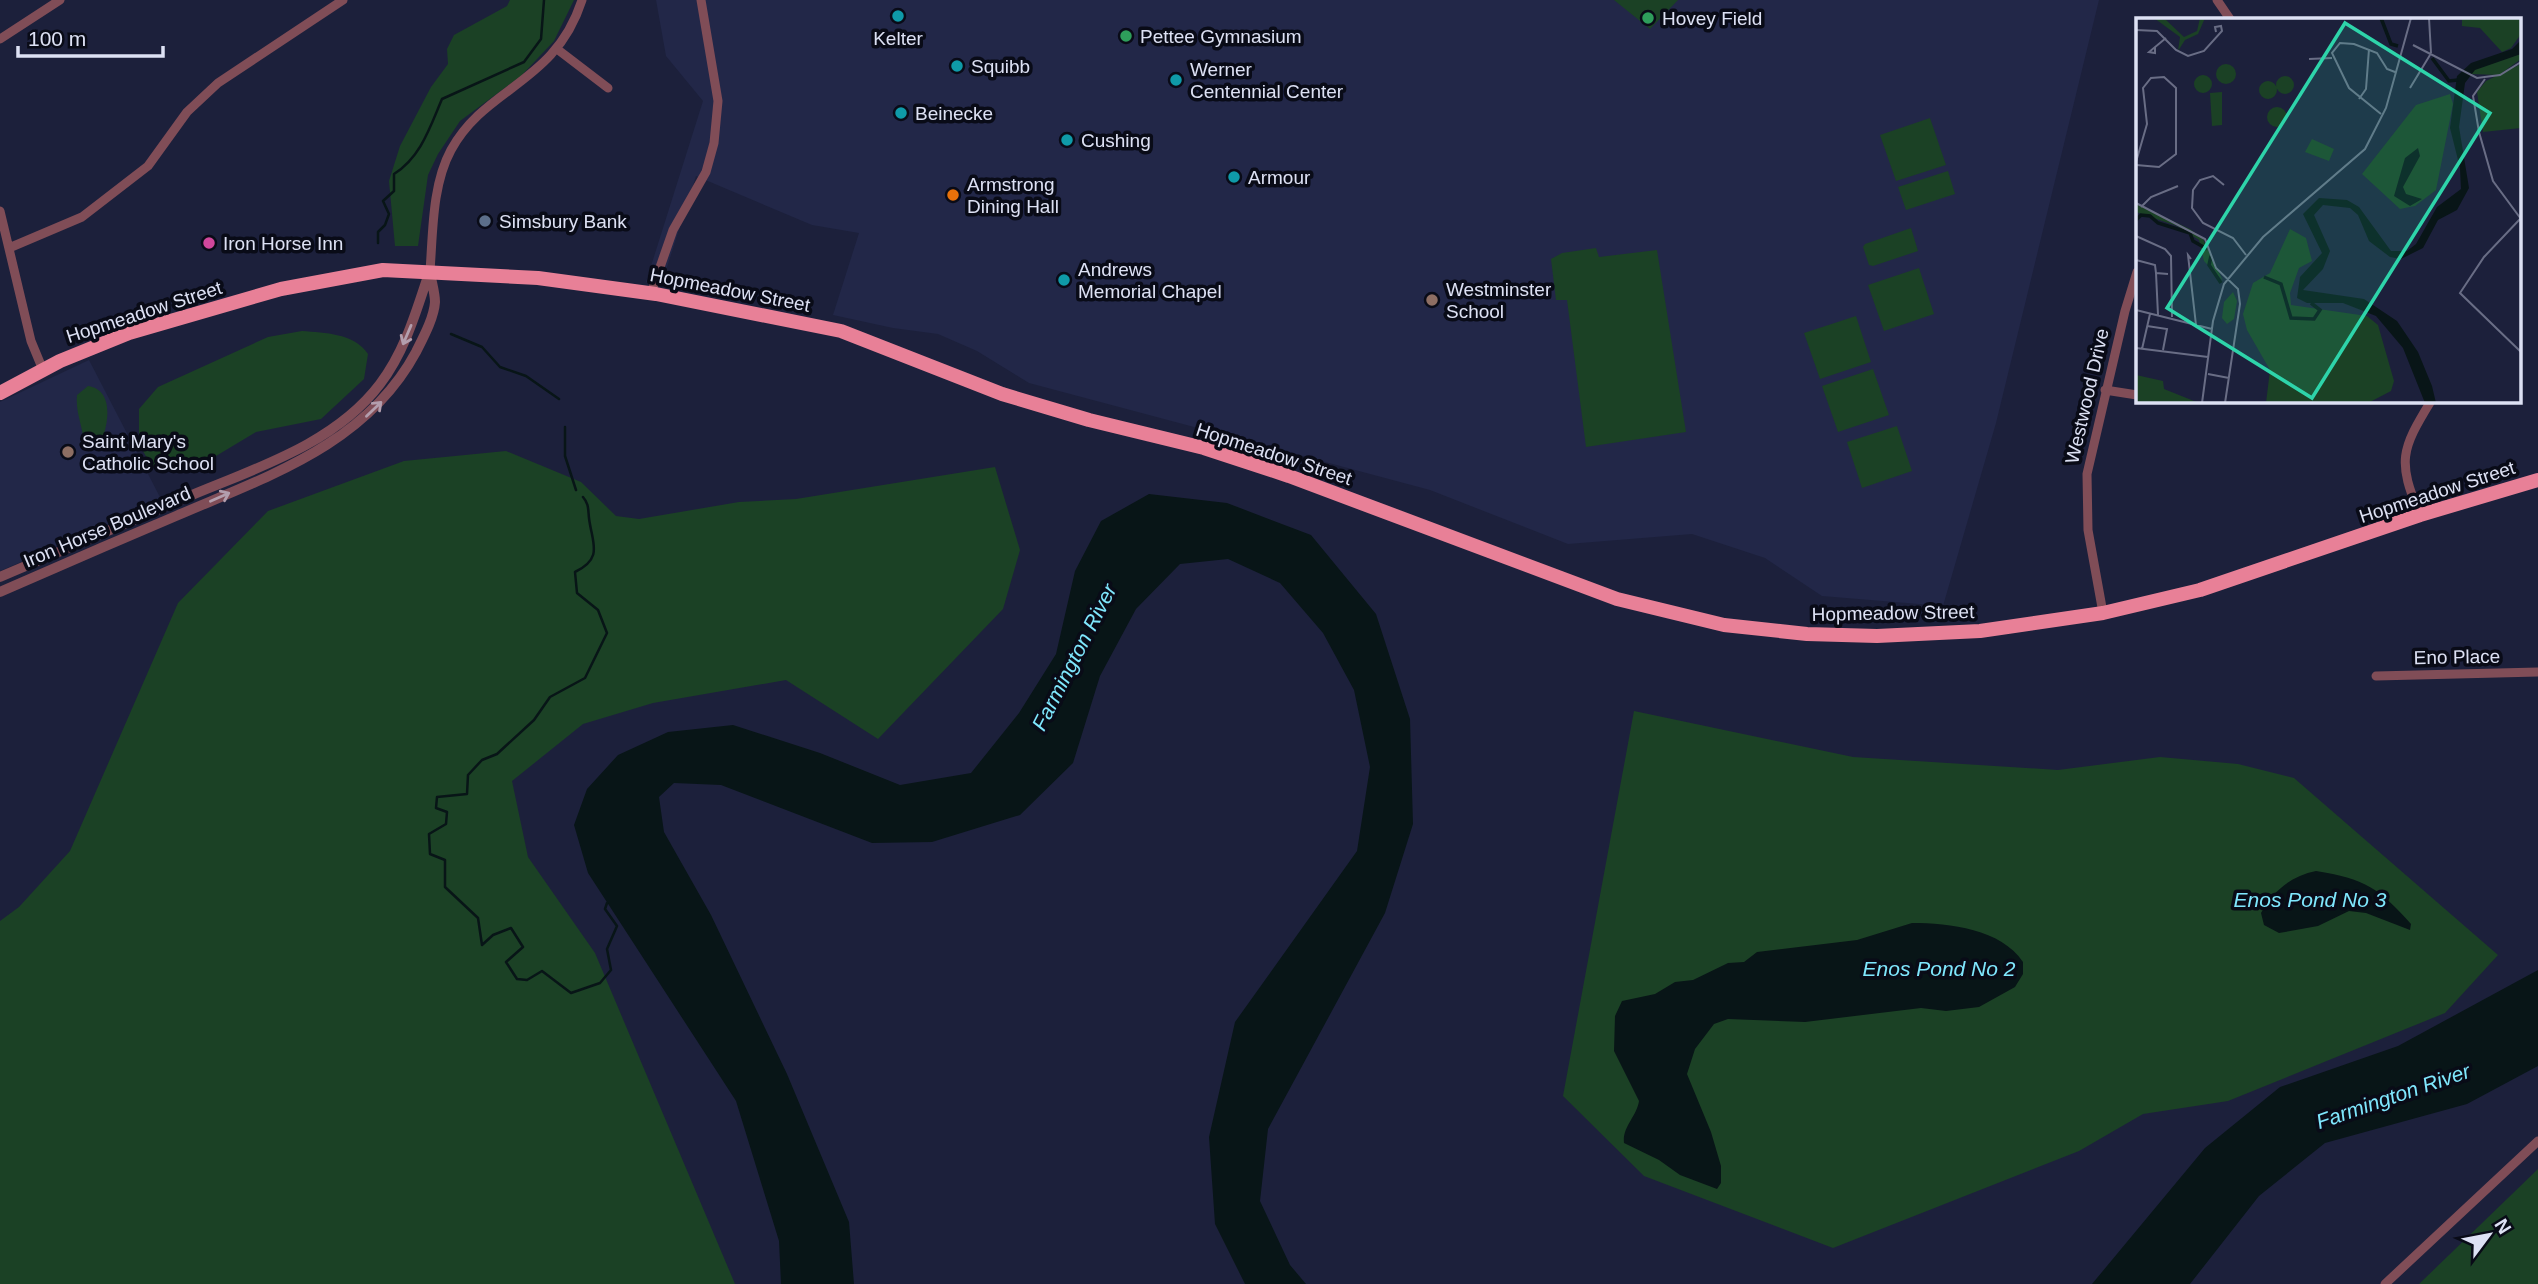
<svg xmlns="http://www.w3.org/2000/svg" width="2538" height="1284" font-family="Arial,sans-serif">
<rect width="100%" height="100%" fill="#1c203b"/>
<!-- built -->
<path fill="#222748" d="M656,0h1443l-103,423 -53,183 -121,-10 -57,-38 -73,-24 -124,10 -138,-54 -401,-107 -52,-32 -39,-17 -45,-6 -60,-13 26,-82 -47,-8 -116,-49 -35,110 -15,-4 57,-181 -37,-45z
M89,360l73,141 -162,70v-169z"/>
<!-- green -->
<path fill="#1b4125" d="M510,0h64l-20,41 -33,35 -61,45 -22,33 -10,21 -10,71h-23l-6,-65 11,-35 31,-59 17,-23 -1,-15 7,-14 53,-29z
M1614,0h64l-28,29z
M1930,118l16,47 -50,16 -16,-46z
M1948,171l7,23 -49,16 -8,-23z
M1911,228l7,23 -45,15 -4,-1 -6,-18 2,-3z
M1596,248l3,9 58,-7 29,182 -100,15 -19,-147h-11l-5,-41 11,-6z
M1919,268l15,46 -50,17 -16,-46z
M1856,316l15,46 -51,17 -16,-46z
M302,331c23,2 52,2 66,23l-4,25 -43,40 -65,13 -60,36 -44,-1 -13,-23v-35l19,-22 110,-50z
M1873,369l16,46 -51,17 -16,-46z
M88,386c28,4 20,42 11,61l-15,3c1,-20 -9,-35 -7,-55z
M1897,426l15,45 -50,17 -15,-46z
M506,451l75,31 35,34 23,3 100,-17 57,-3 199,-32 25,83 -17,59 -125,130 -92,-59 -133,23 -70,21 -71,57 16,76 67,96 140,331h-735v-363l19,-14 51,-56 108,-248 90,-92 136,-50z
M1634,711l219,46 205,13 102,-13 78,7 56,14 204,177 -53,58 -217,88 -85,13 -64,37 -246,97 -189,-72 -81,-80z
M2538,1169v115h-119z"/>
<!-- water -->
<path fill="#081517" d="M1149,494l78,9 84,32 65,79 34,105 3,105 -28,89 -117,216 -8,72 30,64 16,19h-61l-30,-60 -6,-87 26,-115 122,-171 13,-84 -16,-77 -31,-57 -43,-50 -52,-24 -48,5 -44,45 -36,67 -27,87 -53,52 -88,27 -60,1 -151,-58 -47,-2 -15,14 5,35 47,83 76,159 62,148 5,62h-73l-2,-43 -43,-140 -148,-228 -14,-48 13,-36 31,-34 50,-23 65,-7 87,28 80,32 71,-12 48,-60 37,-59 19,-83 26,-50z
M2316,871c49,8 63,17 95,53l-1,6 -44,-17 -17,-2 -31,15 -39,7 -15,-8 -3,-12c12,-22 30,-37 55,-42z
M1912,923c38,0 89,6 111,39v12l-8,13 -36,20 -33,4 -25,-3 -116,14 -77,-3 -14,5 -19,25 -8,25 24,58 10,34v17l-4,6 -37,-14 -21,-15 -35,-17c-2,-16 13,-27 15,-42l-25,-50 1,-35 7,-15 33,-7 20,-12 18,-2 35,-17 16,-1 13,-10 100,-12z
M2538,970v96l-71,38 -142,39 -66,53 -69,88h-98l113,-136 75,-61 118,-41z"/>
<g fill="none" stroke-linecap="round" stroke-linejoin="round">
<!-- stream -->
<path stroke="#081517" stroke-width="2.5" d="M378,243v-11l7,-7 4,-11 -6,-13 11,-10v-17c27,-17 36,-47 48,-75l82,-37 17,-23 3,-39
M451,334l31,13 18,20 26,9 33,23
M565,427v29l11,34
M583,497c6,7 5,12 6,21 3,25 15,40 -14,54l2,21 21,17 9,23 -22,45 -35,19 -16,23 -37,34 -15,6 -14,15 -1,19 -30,3 -1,11 11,4 -1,12 -17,10 1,20 15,6v27l33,31 4,27 11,-10 18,-7 12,19 -17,15 11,17 10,1 15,-9 29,22 29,-10 11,-13 -4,-21 10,-23 -12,-17 2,-6"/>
<!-- minor -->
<path stroke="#804d57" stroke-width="9" d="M2217,0l13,19
M0,39l60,-39
M557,49l51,39
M0,211l31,130 12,29
M9,248l73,-31 66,-51 39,-54 31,-29 125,-83
M430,271c3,-39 2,-86 21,-121 35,-64 104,-66 131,-150
M651,293l22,-63 33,-58 8,-29 4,-42 -17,-101
M2105,390l32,5
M2420,515c-23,-54 -19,-65 11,-114
M2103,613l-15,-83 -1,-56 38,-163 12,-39
M2376,676l162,-4
M2385,1284l153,-143"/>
<!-- tertiary -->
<path stroke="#804d57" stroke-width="10" d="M0,577c62,-26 123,-53 185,-79 68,-29 149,-53 195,-114 25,-33 36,-72 49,-111
M0,592c59,-26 117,-51 176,-76 92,-40 190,-71 240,-164 7,-14 18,-34 19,-50 0,-10 -4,-21 -5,-31"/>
<!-- trunk -->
<path stroke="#e88097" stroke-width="14" d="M0,393l60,-32 69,-28 152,-44 102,-19 155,8 118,16 185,37 161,63 87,26 115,28 85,28 328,123 107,26 83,9 70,2 103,-5 123,-18 97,-23 220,-75 118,-35"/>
</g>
<!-- one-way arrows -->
<defs><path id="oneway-shaft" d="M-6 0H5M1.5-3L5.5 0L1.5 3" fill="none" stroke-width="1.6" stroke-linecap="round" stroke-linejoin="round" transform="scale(1.75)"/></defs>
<g stroke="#b39ead">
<use href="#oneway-shaft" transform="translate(407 335) rotate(113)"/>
<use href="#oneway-shaft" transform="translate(374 409) rotate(-44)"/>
<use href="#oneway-shaft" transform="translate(220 497) rotate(-24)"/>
</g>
<!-- markers -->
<g fill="#0f9aa8" stroke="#090b17" stroke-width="2.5">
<circle cx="898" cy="16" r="7"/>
<circle cx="957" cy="66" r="7"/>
<circle cx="1176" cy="80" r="7"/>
<circle cx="901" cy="113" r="7"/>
<circle cx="1067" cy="140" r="7"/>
<circle cx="1234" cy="177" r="7"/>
<circle cx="1064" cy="280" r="7"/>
</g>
<g fill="#2e9e5b" stroke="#090b17" stroke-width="2.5">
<circle cx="1648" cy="18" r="7"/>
<circle cx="1126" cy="36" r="7"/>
</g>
<circle fill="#e8710a" stroke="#090b17" stroke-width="2.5" cx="953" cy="195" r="7"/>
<circle fill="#5c6f8a" stroke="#090b17" stroke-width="2.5" cx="485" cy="221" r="7"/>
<circle fill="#d1479c" stroke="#090b17" stroke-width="2.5" cx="209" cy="243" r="7"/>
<g fill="#8d6e63" stroke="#090b17" stroke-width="2.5">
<circle cx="1432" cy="300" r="7"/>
<circle cx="68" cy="452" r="7"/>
</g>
<g text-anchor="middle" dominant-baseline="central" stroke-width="7" stroke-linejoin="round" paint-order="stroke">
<!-- poi labels -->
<g font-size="19" fill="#dde1f4" stroke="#090b17" text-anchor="start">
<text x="1662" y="18">Hovey Field</text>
<text x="1140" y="36">Pettee Gymnasium</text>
<text x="898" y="38" text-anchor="middle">Kelter</text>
<text x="971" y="66">Squibb</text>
<text x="1190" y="69">Werner<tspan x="1190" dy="22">Centennial Center</tspan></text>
<text x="915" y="113">Beinecke</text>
<text x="1081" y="140">Cushing</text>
<text x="1248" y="177">Armour</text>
<text x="967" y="184">Armstrong<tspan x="967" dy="22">Dining Hall</tspan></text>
<text x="499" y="221">Simsbury Bank</text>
<text x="223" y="243">Iron Horse Inn</text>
<text x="1078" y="269">Andrews<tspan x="1078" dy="22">Memorial Chapel</tspan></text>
<text x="1446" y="289">Westminster<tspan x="1446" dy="22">School</tspan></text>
<text x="82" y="441">Saint Mary's<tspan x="82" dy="22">Catholic School</tspan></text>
</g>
<!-- street labels -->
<g font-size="19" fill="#dde1f4" stroke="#090b17">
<text transform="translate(730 290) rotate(11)">Hopmeadow Street</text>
<text transform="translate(144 312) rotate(-18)">Hopmeadow Street</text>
<text transform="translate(2087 396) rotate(-77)">Westwood Drive</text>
<text transform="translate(1274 454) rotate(18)">Hopmeadow Street</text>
<text transform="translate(2437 492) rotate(-18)">Hopmeadow Street</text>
<text transform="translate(107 527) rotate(-23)">Iron Horse Boulevard</text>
<text transform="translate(1893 613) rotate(-1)">Hopmeadow Street</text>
<text transform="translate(2457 657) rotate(-1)">Eno Place</text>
</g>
<!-- water labels -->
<g font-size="21" font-style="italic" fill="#7fe7fd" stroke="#090b17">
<text transform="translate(1074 657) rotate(-63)">Farmington River</text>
<text x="2310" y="899">Enos Pond No 3</text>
<text x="1939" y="968">Enos Pond No 2</text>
<text transform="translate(2393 1096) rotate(-19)">Farmington River</text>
</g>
</g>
<!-- overview -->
<g transform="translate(2136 18)">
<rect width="385" height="385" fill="#1c203b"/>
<path d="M18,0l12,2 18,17 13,-6 3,-13h5l-7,16 -13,6 -7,11 2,-14zM326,0h59v16l-10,14 -9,4 -22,-24 -18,-2zM385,34v7l-22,16 -28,-1 4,-6zM385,46v64l-38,4 -6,-40 9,-11zM80 56a10 10 0 1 1 20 0a10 10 0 1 1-20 0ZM58 66a9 9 0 1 1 18 0a9 9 0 1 1-18 0ZM140 67a9 9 0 1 1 18 0a9 9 0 1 1-18 0ZM123 72a9 9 0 1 1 18 0a9 9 0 1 1-18 0ZM86,74v33l-10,1 -2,-33zM314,76l3,10 -17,86 -21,16 -15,3 -38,-35 54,-69zM131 99a10 10 0 1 1 20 0a10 10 0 1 1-20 0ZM176,121l22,10 -5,12 -24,-9zM0,186l54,25 13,10 20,42 -19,-20 -5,-21 -22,-14 -41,-14zM154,211l16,9 6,23 -13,7 -9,25 1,12 76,11 11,9 16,56 -3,10 -23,12h-102l4,-33 -23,-40 -4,-16 10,-31 17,-10zM97,274l4,9 -3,18 -7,5 -5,-6 2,-16zM0,357l27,6 1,8 35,14h-63z" fill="#1b4125"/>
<path d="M385,22v14l-46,16 -10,13 -6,44 10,61 -12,22 -19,10 -15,28 -22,11 -11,-2 -21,-16 -11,-26 -8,-7 -27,-3 -9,10 16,36 -7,18 -20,21 61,9 33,22 21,31 14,34 4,17h-11l-22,-55 -27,-32 -33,-13h-36l-10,-5 3,-21 22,-24 -19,-39 16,-16 28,2 12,7 32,44h16l9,-7 21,-37 24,-18 -1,-21 -10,-40 7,-52 14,-13 41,-14zM282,130l2,8 -17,31 3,7 16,5 -12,7 -16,-10 11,-38z" fill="#081517"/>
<path fill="none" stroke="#081517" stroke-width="3.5" d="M245,0l10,26 7,2M296,40l17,23 9,-1M0,202l5,-5 9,1 8,7 32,10 3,8 14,8M75,238l-2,9 12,18M128,259l17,7 10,34 23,1 6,-9 -9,-7"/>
<path fill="none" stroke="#696d85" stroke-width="2" d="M293,0l2,35M0,12l21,1 19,19 12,6 16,-5 18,-20 -1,-5 -6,1 1,5M277,27l64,33 23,-3 21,-13M19,29v6l-6,-1 17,-14M173,41l23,-1M349,61l-12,17 6,36 14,49 28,38M274,70l20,-33M223,81l7,-10 3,-40M245,96l-32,-26 -17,-35 8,-10 14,1 23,9 10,16 8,3M0,144l11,-38 -4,-36 8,-10 13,-1 12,11v66l-17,13 -23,-2M88,167l-11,-9 -13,4 -7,10 -1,18 11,15 30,15 13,17M0,185l69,36 11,29 22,21 2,15 -15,99M5,189l10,-10 27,-11M385,200l-37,39 -24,36 61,59M0,218l29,13 6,7 1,61M55,241l-3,-4 8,70M0,242l19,5 1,8 12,1M20,255l2,42M0,292l76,19M11,308l20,3 -4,21M0,330l72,9M6,331l8,-35M72,356l21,4M66,385l11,-82 11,-37 39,-47 102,-88 21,-41 25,-90"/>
<path fill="#2ed4aa" fill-opacity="0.15" stroke="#2ed4aa" stroke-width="3.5" d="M209,5l145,90 -178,285 -145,-90z"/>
<rect width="385" height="385" fill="none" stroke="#dde1f4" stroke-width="3.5"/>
</g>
<!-- north arrow -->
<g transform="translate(2489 1235) rotate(58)" stroke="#090b17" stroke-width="5" paint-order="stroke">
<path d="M0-5L12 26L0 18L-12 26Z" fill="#dde1f4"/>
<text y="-10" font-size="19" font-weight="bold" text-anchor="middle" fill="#dde1f4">N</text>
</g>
<!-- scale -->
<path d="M18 46v10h145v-10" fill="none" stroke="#dde1f4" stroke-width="3.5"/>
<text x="28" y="46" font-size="21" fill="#dde1f4" stroke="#090b17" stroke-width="5" paint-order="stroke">100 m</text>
</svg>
